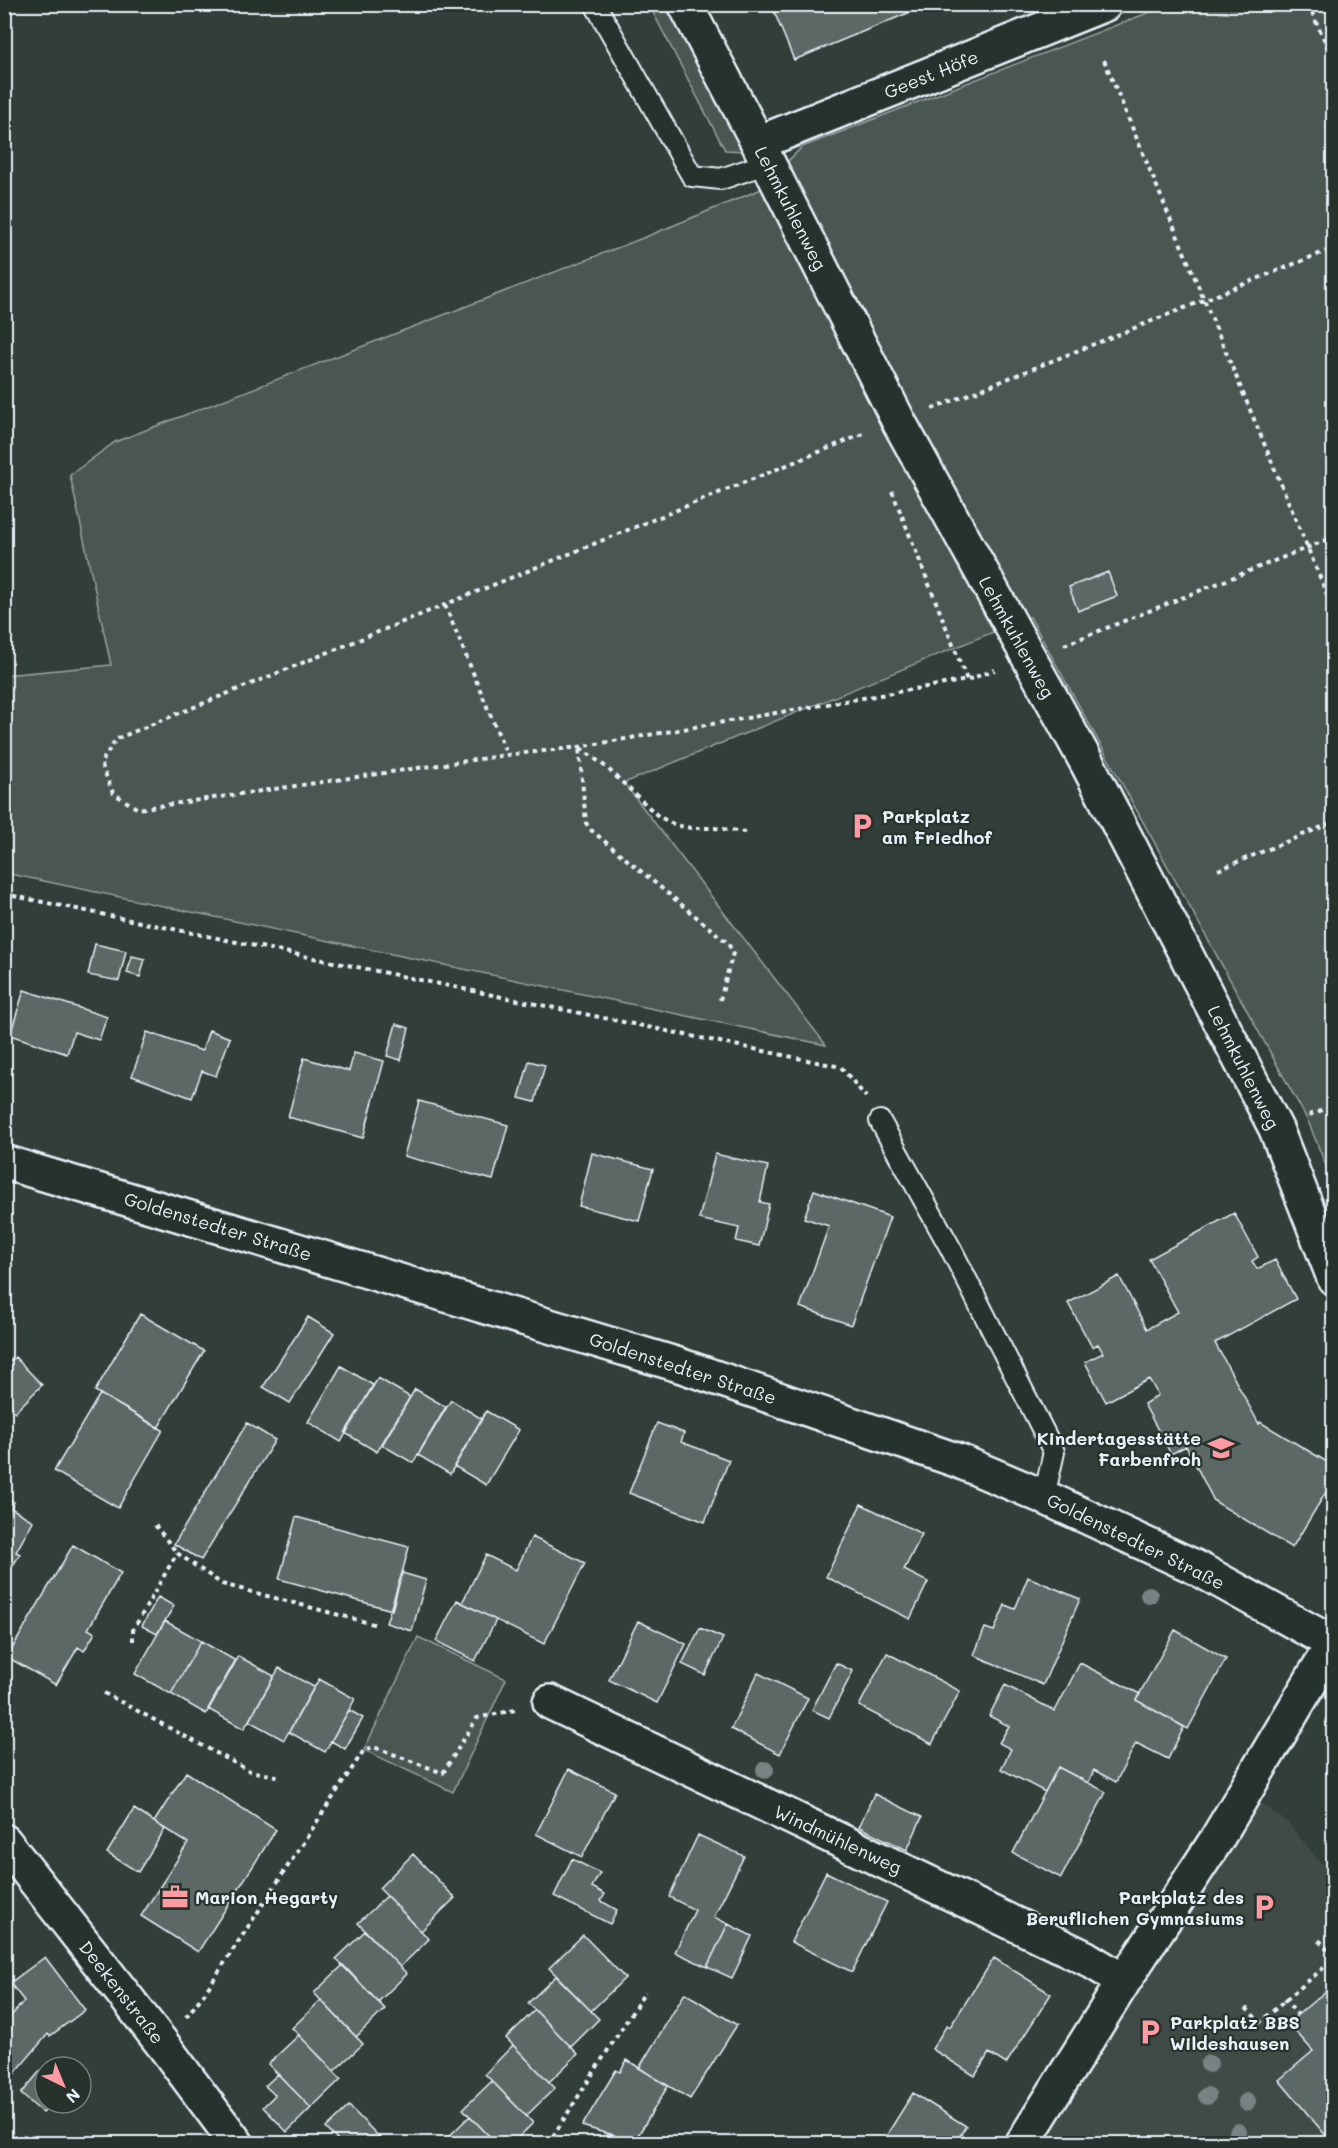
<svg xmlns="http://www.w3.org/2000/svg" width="1338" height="2148" font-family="Mali,sans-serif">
<rect width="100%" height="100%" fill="#323e39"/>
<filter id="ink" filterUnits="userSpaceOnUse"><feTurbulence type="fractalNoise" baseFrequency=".0167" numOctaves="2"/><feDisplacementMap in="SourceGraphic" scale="12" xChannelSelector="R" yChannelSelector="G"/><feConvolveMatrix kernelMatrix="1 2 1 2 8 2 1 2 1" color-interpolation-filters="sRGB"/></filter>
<g filter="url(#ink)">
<!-- built -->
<path fill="#3f4b46" d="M1256,1799l30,22 47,56v266l-301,1z"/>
<!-- green -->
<path fill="#495651" stroke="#98a4a4" stroke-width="1.5" d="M649,5h19l76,146 -19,-1z
M1168,5h165v1178l-25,-62 -278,-504 -406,166 202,262 -821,-172v-198l106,-10 -41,-190 45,-33 533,-206 111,-46 43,-43z
M418,1637l88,42 -53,113 -89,-42z"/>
<!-- building -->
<path fill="#5c6865" stroke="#e8f1f8" stroke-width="1.5" d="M771,4h159l-136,56z
M1108,572l9,24 -39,15 -9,-24z
M95,944l31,7 -7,30 -31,-6z
M132,956l13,3 -5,18 -13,-4z
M24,990l83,27 -8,23 -25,-8 -7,22 -57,-19z
M396,1024l13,4 -8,32 -14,-4z
M209,1030l21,8 -14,38 -14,-5 -10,27 -60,-22 15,-44 55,19z
M354,1053l30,8 -21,77 -75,-21 16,-59 45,13z
M529,1061l16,4 -10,37 -16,-4z
M419,1101l89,24 -15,55 -89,-24z
M592,1153l61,16 -14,52 -60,-15z
M715,1154l53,12 -8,36 9,2 -10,42 -23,-5 3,-13 -40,-9z
M814,1190l76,27 -39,108 -51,-18 29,-81 -25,-8z
M1234,1213l24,44 -6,4 5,8 18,-9 21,39 -81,44 44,81 1,-2 74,44v13l-42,69 -78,-47 -28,-55 -15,8 -27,-50 14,-9 -9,-16 -43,23 -21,-40 18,-9 -5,-9 -6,3 -24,-44 51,-27 28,53 31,-17 -29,-53z
M140,1314l64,37 -46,77 -63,-37z
M308,1317l26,16 -44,70 -27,-16z
M15,1357l27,28 -27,27 -11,-10v-35z
M341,1366l32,19 -32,57 -33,-20z
M378,1378l32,19 -33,55 -32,-19z
M415,1389l31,18 -33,56 -31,-18z
M100,1394l63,36 -45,78 -64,-37z
M451,1400l31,19 -32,55 -32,-19z
M486,1411l33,19 -33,55 -32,-19z
M247,1423l28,17 -74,120 -27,-16z
M657,1423l27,10 -3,9 48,18 -24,62 -76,-29z
M4,1497l10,5 -3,6 22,13 -17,31 4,2 -9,15 -4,-3 -3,4z
M861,1504l61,30 -18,36 24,12 -18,37 -84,-42z
M296,1517l113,30 -17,63 -113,-31z
M532,1537l53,26 -41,81 -82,-41 24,-48 30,15z
M73,1545l48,28 -33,56 7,4 -11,18 -6,-4 -22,38 -49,-28z
M402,1573l24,7 -14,51 -26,-8z
M1028,1577l52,22 -37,86 -69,-30 11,-27 9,3 11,-26 10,4z
M158,1597l16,9 -17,28 -15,-8z
M457,1600l39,20 -21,41 -39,-20z
M165,1621l36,20 -30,53 -36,-20z
M638,1621l48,23 -29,59 -48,-23z
M700,1628l23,10 -18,37 -23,-11z
M1175,1630l51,29 -38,70 -52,-29z
M201,1641l35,20 -30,53 -35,-20z
M887,1653l73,38 -28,53 -73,-38z
M238,1656l36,20 -30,53 -36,-20z
M836,1663l17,8 -24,47 -17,-8z
M1080,1663l60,31 -4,6 48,27 -16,32 -32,-16 -20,39 -22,-12 -6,13 -30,-16 -13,25 -44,-23 10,-20 -12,-6 10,-17 -20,-10 16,-31 50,26z
M279,1668l35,19 -30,53 -35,-19z
M758,1673l50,25 -28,56 -49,-25z
M319,1679l36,20 -30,53 -36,-20z
M349,1710l14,8 -18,31 -14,-8z
M1058,1767l48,25 -45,86 -48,-25z
M569,1769l46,23 -33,65 -46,-23z
M186,1772l90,58 -78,122 -57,-36 47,-73 -34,-21z
M874,1794l48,23 -15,33 -48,-23z
M134,1809l31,20 -27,43 -31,-19z
M698,1835l46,21 -30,61 14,7 -21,43 -32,-15 20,-42 -26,-13z
M413,1854l42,44 -34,33 -42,-43z
M572,1859l28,14 -8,14 13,7 -4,7 16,9 -7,14 -56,-28z
M826,1872l61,30 -35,70 -61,-30z
M387,1896l42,43 -29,28 -42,-44z
M728,1924l24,12 -20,42 -25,-11z
M365,1931l42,43 -29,28 -42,-43z
M583,1935l42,43 -34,33 -42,-43z
M45,1957l40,53 -35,26 -2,-2 -39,46 -5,-4v-52l20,-23 -14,-18z
M994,1958l57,36 -45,70 -17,-11 -14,23 -43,-27 15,-24 3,2z
M343,1965l42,44 -29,28 -42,-44z
M556,1976l43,43 -28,28 -43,-44z
M1334,1984v160h-1l-54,-64 34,-29 -25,-28z
M685,1993l52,32 -47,74 -51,-31z
M321,2000l42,44 -29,27 -42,-43z
M535,2010l43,44 -29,28 -43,-44z
M299,2035l42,44 -30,29 -43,-44z
M513,2045l42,43 -29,28 -41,-42z
M627,2060l41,26 -34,56 -52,-16 34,-56 4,2z
M40,2071l5,4v28h7l-9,10 -22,-19z
M278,2074l33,34 -24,24 -24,-25 12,-12 -10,-9z
M492,2081l41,42 -21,21h-15l-34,-35z
M913,2093l53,33 -11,18h-74z
M349,2106l37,38h-45l-15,-16z
M470,2116l27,28h-55v-1z
M607,2133l33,11h-37z"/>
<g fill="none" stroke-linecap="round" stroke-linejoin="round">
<!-- service casing -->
<g stroke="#e8f1f8" stroke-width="24">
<path id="service" d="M595,4l97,172 29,3 47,-16
M880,1121l71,128 103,203 -10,45"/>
</g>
<!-- minor casing -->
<g stroke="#e8f1f8" stroke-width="38">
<path id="minor" d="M685,4l73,139 141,279 188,341 189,366 58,149
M758,143l347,-139
M4,1162l675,203 280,96 85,36 151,70 139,77
M550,1702l536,256 38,23
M4,1841l160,205 73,98
M1022,2144l102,-163 91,-139 118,-198"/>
</g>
<!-- path -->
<path stroke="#e8f1f8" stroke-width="4" stroke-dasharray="4.5 4.5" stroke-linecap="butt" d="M1308,4l26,57
M1104,60l230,551
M932,409l402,-161
M863,434l-747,305 -15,24 12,30 25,16 369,-54 72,-8 388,-67 28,-10
M892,491l75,189
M445,605l62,150
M1064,645l270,-108
M1218,870l116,-48
M4,894l837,173 25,30
M720,1000l13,-47 -5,-10 -137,-113 -5,-7 -7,-76 27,20 52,49 17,9 16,3h24l30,4
M1309,1115l25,-9
M155,1525l22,28 45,31 155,41
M133,1641v-11l44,-77
M104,1693l146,78 31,6
M1319,1940l15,17
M1284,1999l14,16
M1246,2008l14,14 74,-63
M186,2017l18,-23 160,-244 10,-3 69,26 34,-55 38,-8
M548,2144l97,-152"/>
<!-- service -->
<use href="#service" stroke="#26332d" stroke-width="20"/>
<!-- minor -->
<use href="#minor" stroke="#26332d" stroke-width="33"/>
</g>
<!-- trees -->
<g fill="#778382">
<circle cx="1149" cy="1595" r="9"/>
<circle cx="765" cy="1770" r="9"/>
<circle cx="1209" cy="2064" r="9"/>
<circle cx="1207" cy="2096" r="9"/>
<circle cx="1247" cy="2102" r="9"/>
<circle cx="1238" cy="2132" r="9"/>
</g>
</g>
<!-- icons -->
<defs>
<g id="parking-bare" transform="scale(2.07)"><path d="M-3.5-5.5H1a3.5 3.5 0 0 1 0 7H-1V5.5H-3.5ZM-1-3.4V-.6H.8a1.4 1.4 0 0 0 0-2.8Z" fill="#ff9aa2" stroke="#26332d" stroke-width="2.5" paint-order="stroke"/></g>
<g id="school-bare" transform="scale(2.07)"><path d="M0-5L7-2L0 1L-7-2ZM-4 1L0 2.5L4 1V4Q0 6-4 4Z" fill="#ff9aa2" stroke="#26332d" stroke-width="2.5" paint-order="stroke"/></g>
<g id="office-bare" transform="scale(2.07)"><path d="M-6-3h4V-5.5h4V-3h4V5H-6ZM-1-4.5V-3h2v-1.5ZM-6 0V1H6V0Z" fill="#ff9aa2" stroke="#26332d" stroke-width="2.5" paint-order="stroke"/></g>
</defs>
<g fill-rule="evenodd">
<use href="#parking-bare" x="862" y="826"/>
<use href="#school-bare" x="1221" y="1448"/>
<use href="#office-bare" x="175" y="1897"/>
<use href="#parking-bare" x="1264" y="1907"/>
<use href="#parking-bare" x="1150" y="2032"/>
</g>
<g text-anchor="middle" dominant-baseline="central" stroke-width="4.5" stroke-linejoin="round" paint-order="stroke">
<!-- street labels -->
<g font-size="18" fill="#e8f1f8" stroke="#26332d">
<text transform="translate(931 74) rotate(-22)">Geest Höfe</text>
<text transform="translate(791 208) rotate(63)">Lehmkuhlenweg</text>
<text transform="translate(1017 637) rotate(61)">Lehmkuhlenweg</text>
<text transform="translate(1244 1067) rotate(63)">Lehmkuhlenweg</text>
<text transform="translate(218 1226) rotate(17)">Goldenstedter Straße</text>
<text transform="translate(683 1368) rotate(18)">Goldenstedter Straße</text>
<text transform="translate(1136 1541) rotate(26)">Goldenstedter Straße</text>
<text transform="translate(838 1839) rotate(25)">Windmühlenweg</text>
<text transform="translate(122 1992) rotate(52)">Deekenstraße</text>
</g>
<!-- poi labels -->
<g font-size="18" font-weight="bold" fill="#e8f1f8" stroke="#26332d" text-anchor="start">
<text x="882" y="816">Parkplatz<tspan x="882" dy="21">am Friedhof</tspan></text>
<text x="1201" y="1438" text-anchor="end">Kindertagesstätte<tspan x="1201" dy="21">Farbenfroh</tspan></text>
<text x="195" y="1897">Marion Hegarty</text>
<text x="1244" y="1897" text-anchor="end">Parkplatz des<tspan x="1244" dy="21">Beruflichen Gymnasiums</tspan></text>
<text x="1170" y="2022">Parkplatz BBS<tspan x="1170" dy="21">Wildeshausen</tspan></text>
</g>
</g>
<!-- margin -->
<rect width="1338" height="2148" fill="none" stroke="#26332d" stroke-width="24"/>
<rect x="12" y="12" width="1314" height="2124" fill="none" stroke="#e8f1f8" stroke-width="2" filter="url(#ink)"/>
<!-- north arrow -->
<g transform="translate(63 2085) rotate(137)"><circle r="28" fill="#26332d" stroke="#747f7e" stroke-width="1.5"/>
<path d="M0-4.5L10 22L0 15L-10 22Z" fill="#ff9aa2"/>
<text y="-9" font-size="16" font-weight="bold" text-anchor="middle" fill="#e8f1f8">N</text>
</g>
</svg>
